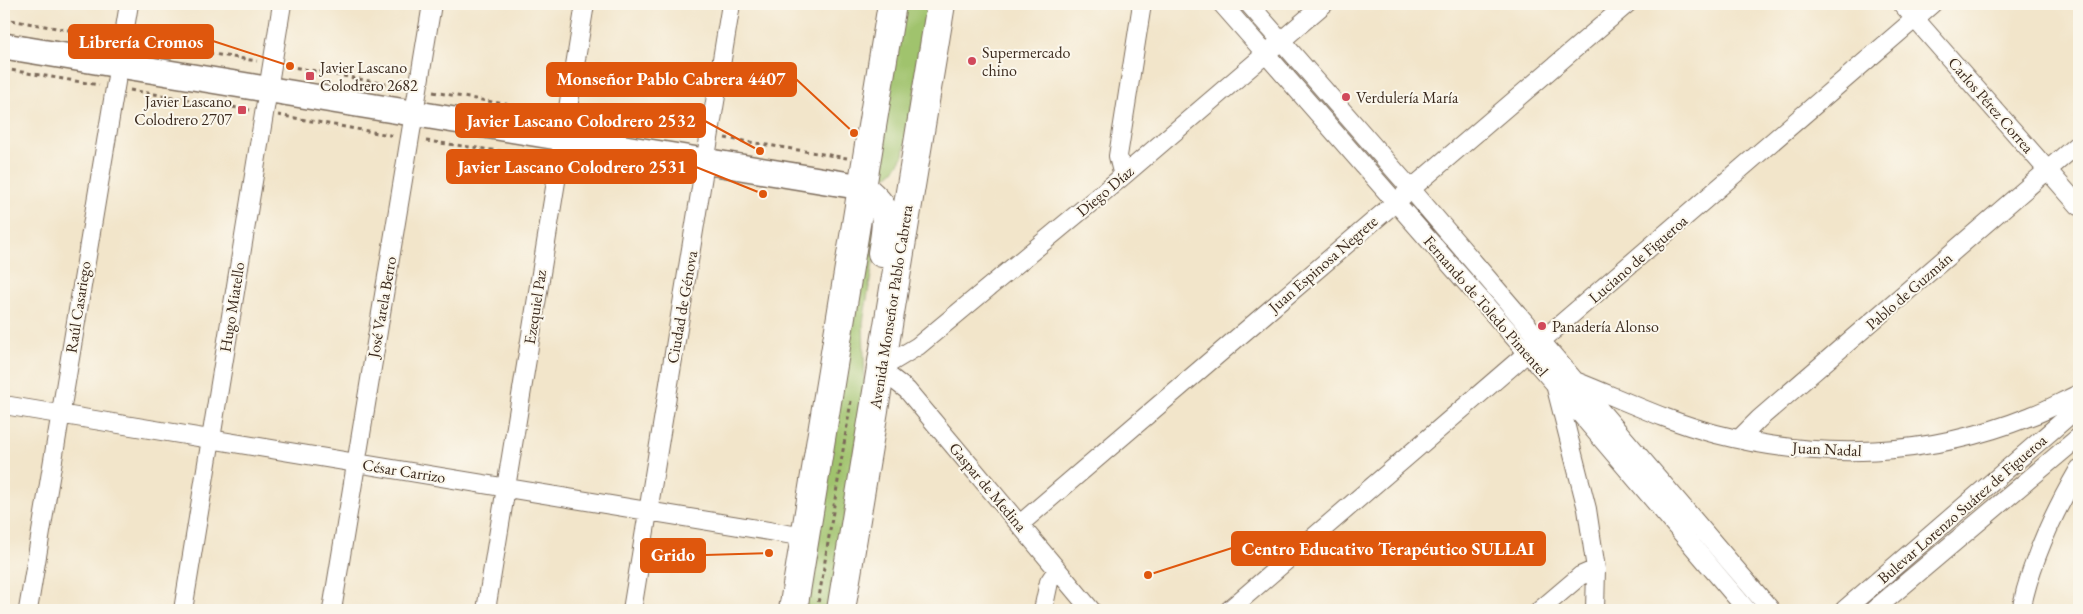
<svg xmlns="http://www.w3.org/2000/svg" width="2083" height="614" font-family="'EB Garamond',serif">
<rect width="100%" height="100%" fill="#fbf7ec"/>
<filter id="ink" filterUnits="userSpaceOnUse"><feTurbulence type="fractalNoise" baseFrequency=".02" numOctaves="2"/><feDisplacementMap in="SourceGraphic" scale="10" xChannelSelector="R" yChannelSelector="G"/><feConvolveMatrix kernelMatrix="1 2 1 2 8 2 1 2 1" color-interpolation-filters="sRGB"/></filter>
<filter id="wash" filterUnits="userSpaceOnUse"><feTurbulence type="fractalNoise" baseFrequency=".0096" numOctaves="4" result="noise"/><feDisplacementMap in="SourceGraphic" scale="20" xChannelSelector="R" yChannelSelector="G"/><feGaussianBlur stdDeviation="1.12" result="paint"/><feColorMatrix in="noise" values="0 0 0 0 0 0 0 0 0 0 0 0 0 0 0 0 0 1.4 0 .05"/><feComposite in="paint" operator="in"/></filter>
<g filter="url(#wash)">
<rect width="100%" height="100%" fill="#f2e5ca"/>
<!-- green -->
<path fill="#a0c36d" stroke="#6e7646" d="M902,4h27l-25,151c-7,12 -13,22 -28,25z
M869,217l2,1 7,15 -15,90 2,64 -35,223h-26z"/>
</g>
<g filter="url(#ink)">
<g fill="none" stroke-linecap="round" stroke-linejoin="round">
<!-- minor casing -->
<g stroke="#7b6b5a" stroke-width="20">
<path id="minor" d="M1222,4l332,379 193,227
M1249,4l162,185 360,421
M1902,4l177,202
M1123,176l-5,-20 24,-152
M1578,382c45,18 91,40 138,52 105,27 213,23 315,-18 17,-6 32,-15 48,-22
M1556,388l31,121 9,60 -1,41
M4,405l801,132
M1739,439l20,-20 320,-276
M1020,524l607,-520
M28,610l101,-606
M183,610l99,-606
M332,610l100,-606
M486,610l99,-606
M632,610l99,-606
M1043,610l6,-28 8,-12
M1091,610l-184,-220 -27,-21 38,-23 205,-170 201,-172
M1229,610l703,-606
M1540,610l40,-34 16,-7
M1844,610l235,-203
M1874,610l205,-173
M2021,610c10,-49 33,-98 58,-141"/>
</g>
<!-- secondary casing -->
<g stroke="#7b6b5a" stroke-width="28">
<path id="secondary" d="M4,46l858,141"/>
</g>
<!-- primary casing -->
<g stroke="#7b6b5a" stroke-width="30">
<path id="primary" d="M862,187c29,25 26,29 20,66
M793,610l99,-606
M841,610l100,-606"/>
</g>
<!-- path -->
<path stroke="#7b6b5a" stroke-width="3" stroke-dasharray="4 4" stroke-linecap="butt" d="M4,19l105,18
M138,42l119,19
M288,66l114,21
M4,69l95,16
M130,90l120,20
M433,92l120,20
M278,115l117,21
M581,116l113,17
M725,138l122,20
M426,141l117,16
M817,610l34,-209"/>
<!-- minor -->
<use href="#minor" stroke="#fff" stroke-width="18"/>
<!-- secondary -->
<use href="#secondary" stroke="#fff" stroke-width="25"/>
<!-- primary -->
<use href="#primary" stroke="#fff" stroke-width="28"/>
</g>
</g>
<!-- markers -->
<g fill="#d1495b" stroke="#fbf7ec" stroke-width="2">
<circle cx="972" cy="61" r="5"/>
<rect x="305" y="71" width="10" height="10" rx="2.5"/>
<circle cx="1346" cy="97" r="5"/>
<rect x="237" y="105" width="10" height="10" rx="2.5"/>
<circle cx="1542" cy="326" r="5"/>
</g>
<g text-anchor="middle" dominant-baseline="central" stroke-width="4" stroke-linejoin="round" paint-order="stroke">
<!-- poi labels -->
<g font-size="16" fill="#3b2a1e" stroke="#fbf7ec" text-anchor="start">
<text x="982" y="52">Supermercado<tspan x="982" dy="18">chino</tspan></text>
<text x="320" y="67">Javier Lascano<tspan x="320" dy="18">Colodrero 2682</tspan></text>
<text x="1356" y="97">Verdulería María</text>
<text x="232" y="101" text-anchor="end">Javier Lascano<tspan x="232" dy="18">Colodrero 2707</tspan></text>
<text x="1552" y="326">Panadería Alonso</text>
</g>
<!-- street labels -->
<g font-size="16" fill="#3b2a1e" stroke="#fbf7ec">
<text transform="translate(1991 105) rotate(49)">Carlos Pérez Correa</text>
<text transform="translate(1105 191) rotate(-40)">Diego Díaz</text>
<text transform="translate(1638 259) rotate(-41)">Luciano de Figueroa</text>
<text transform="translate(1323 264) rotate(-41)">Juan Espinosa Negrete</text>
<text transform="translate(1909 291) rotate(-41)">Pablo de Guzmán</text>
<text transform="translate(1486 306) rotate(49)">Fernando de Toledo Pimentel</text>
<text transform="translate(78 307) rotate(-81)">Raúl Casariego</text>
<text transform="translate(232 307) rotate(-81)">Hugo Miatello</text>
<text transform="translate(382 307) rotate(-80)">José Varela Berro</text>
<text transform="translate(535 307) rotate(-81)">Ezequiel Paz</text>
<text transform="translate(682 307) rotate(-80)">Ciudad de Génova</text>
<text transform="translate(891 307) rotate(-81)">Avenida Monseñor Pablo Cabrera</text>
<text transform="translate(1827 449) rotate(3)">Juan Nadal</text>
<text transform="translate(404 471) rotate(9)">César Carrizo</text>
<text transform="translate(988 487) rotate(50)">Gaspar de Medina</text>
<text transform="translate(1962 509) rotate(-41)">Bulevar Lorenzo Suárez de Figueroa</text>
</g>
</g>
<!-- callouts -->
<path fill="none" stroke="#df570d" stroke-width="2" d="M290 66L213 41M854 133L796 79M760 151L705 121M763 194L696 167M1148 575L1232 548M769 553L705 555"/>
<g fill="#df570d" stroke="#fbf7ec" stroke-width="2">
<circle cx="290" cy="66" r="5"/>
<circle cx="854" cy="133" r="5"/>
<circle cx="760" cy="151" r="5"/>
<circle cx="763" cy="194" r="5"/>
<circle cx="1148" cy="575" r="5"/>
<circle cx="769" cy="553" r="5"/>
</g>
<g fill="#df570d" stroke="#df570d" stroke-width="2">
<rect x="69" y="25" width="144" height="33" rx="5"/>
<rect x="547" y="63" width="249" height="33" rx="5"/>
<rect x="456" y="104" width="249" height="33" rx="5"/>
<rect x="447" y="150" width="249" height="33" rx="5"/>
<rect x="1232" y="532" width="313" height="33" rx="5"/>
<rect x="641" y="539" width="64" height="33" rx="5"/>
</g>
<g font-size="18" text-anchor="middle" font-weight="bold" fill="#fff">
<text x="141" y="48">Librería Cromos</text>
<text x="671" y="85">Monseñor Pablo Cabrera 4407</text>
<text x="581" y="127">Javier Lascano Colodrero 2532</text>
<text x="572" y="173">Javier Lascano Colodrero 2531</text>
<text x="1388" y="555">Centro Educativo Terapéutico SULLAI</text>
<text x="673" y="561">Grido</text>
</g>
<!-- margin -->
<rect width="2083" height="614" fill="none" stroke="#fbf7ec" stroke-width="20"/>
</svg>
